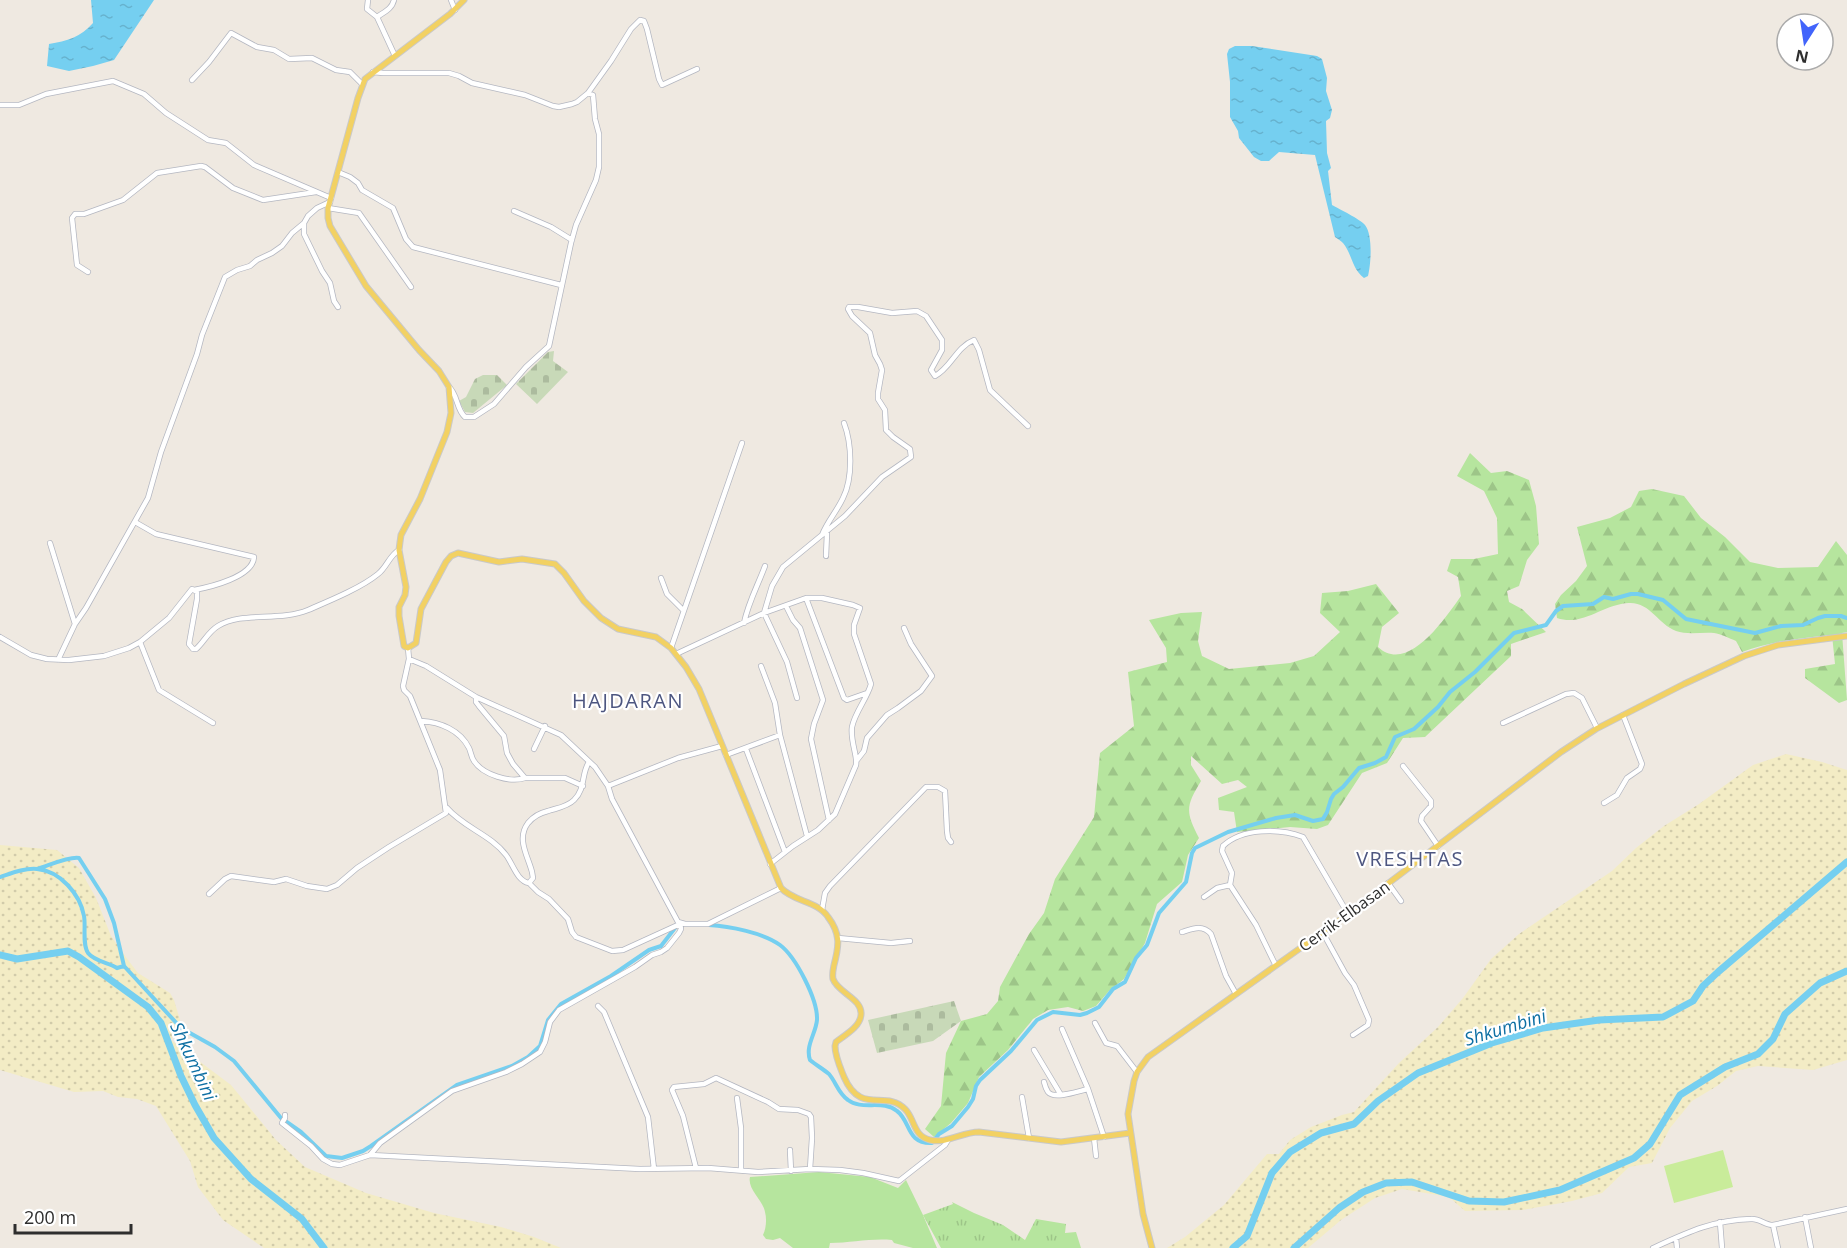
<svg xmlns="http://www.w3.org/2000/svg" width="1847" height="1248" font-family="'Open Sans',sans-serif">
<defs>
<pattern id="grass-tufts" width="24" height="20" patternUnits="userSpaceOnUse" patternTransform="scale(1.5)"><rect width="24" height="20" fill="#b6e59e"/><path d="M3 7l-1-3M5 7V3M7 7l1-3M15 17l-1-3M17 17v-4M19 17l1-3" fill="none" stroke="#9dc588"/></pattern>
<pattern id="forest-firs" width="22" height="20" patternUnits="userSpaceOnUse" patternTransform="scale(1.5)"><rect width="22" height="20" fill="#b6e59e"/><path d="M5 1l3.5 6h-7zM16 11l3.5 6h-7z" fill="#9dc588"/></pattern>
<pattern id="sand-dots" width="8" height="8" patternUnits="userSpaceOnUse" patternTransform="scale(1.5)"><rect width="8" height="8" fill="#f3ecc5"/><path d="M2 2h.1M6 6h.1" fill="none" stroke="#d1cbaa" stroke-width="1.8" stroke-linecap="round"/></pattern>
<pattern id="cemetery-stones" width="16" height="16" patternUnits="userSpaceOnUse" patternTransform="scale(1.5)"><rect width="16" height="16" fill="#c8d9b8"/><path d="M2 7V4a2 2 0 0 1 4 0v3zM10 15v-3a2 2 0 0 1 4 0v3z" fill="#acbb9e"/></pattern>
<pattern id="water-ripples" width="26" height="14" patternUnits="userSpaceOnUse" patternTransform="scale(1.5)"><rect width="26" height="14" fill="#75cff0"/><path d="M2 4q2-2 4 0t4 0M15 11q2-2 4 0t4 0" fill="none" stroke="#66b2ce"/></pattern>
</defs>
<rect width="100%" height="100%" fill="#efe9e1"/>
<!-- grass -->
<path fill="url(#grass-tufts)" d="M952,1202l22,11 29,12 22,15 11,-21 30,5 -1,9 11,-1 5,16h-140l-18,-33 30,-11z"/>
<!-- forest -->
<path fill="url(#forest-firs)" d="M1470,453l21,20 16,-2 22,9 7,26 3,38 -12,16 -8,26 -12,5 2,11 13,7 24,23 -35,12v12l-86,81 -22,1 -16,25 -25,10 -34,52 -11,4 -27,-2 -53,5 -3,-20 -15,-2 -1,-12 29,-11 -9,-7 -16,4 -31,-28v9l10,16c-15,25 -16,30 -2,57l-11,17 -6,27 -25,22 -12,39 -21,36 -15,12 -13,15 -13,5 -15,-4 -20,3 -15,9 -25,31 -29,27 -11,26 -17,20 -17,14 -9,-8 16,-23 5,-53 15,-32 26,-7 11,-13 2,-14 29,-53 15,-21 11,-34 39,-62 6,-64 34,-27 -6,-54 39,-10 -1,-14 -17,-28 32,-7 21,-1 -4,29 4,15 27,13 61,-6 24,-7 26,-24 -20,-19 2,-20 26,-2 28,-7 23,29 -17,14 -4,20c30,28 68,-30 83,-51l-3,-19 -11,-6 4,-12h23l24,-5 -1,-36 -13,-27 -27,-15z
M1652,489l32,7 17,22 24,19 25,25 28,6 40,-1 18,-26 11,14v77l-5,1 5,67 -8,3 -34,-25v-9l30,-5 -3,-29c-31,3 -60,6 -90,17l-6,-11c-7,-3 -15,-7 -22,-8 -12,-1 -27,2 -38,-2 -18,-7 -26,-29 -47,-28 -26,1 -46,24 -72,15l-2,-14 6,-9 15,-14 11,-15 -10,-39 33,-9 21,-11 8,-16z"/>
<!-- sand -->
<path fill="url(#sand-dots)" d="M1786,754l36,8 25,8v290l-34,10 -55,-4 -22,5 -19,15 -25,15 -22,27 -18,35 -23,4 -27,26 -30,8 -50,9 -57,1 -16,-14 -47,-8 -27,9 -34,22 -33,28h-141l18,-11 39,-32 43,-51h12l11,-14 21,-13 31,-12 12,-3 45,-49 39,-36 25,-29 28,-39 28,-25 93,-63 24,-23 28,-22 35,-22 54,-39z
M0,845l57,5 22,18 17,30 15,38 17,24 10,13 32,20 4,7 6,20 -9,20 60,45 45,55 29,27 61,26 68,20 67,14 33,10 27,11h-297l-41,-28 -25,-33 -8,-26 -34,-55 -19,-7 -19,-2 -15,-6 -29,1 -74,-22z"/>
<!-- cemetery -->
<path fill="url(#cemetery-stones)" d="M554,351l-1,10 15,11 -31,32 -21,-20 32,-32z
M483,375h14l10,10 -34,28 -8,-1 -6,-11 7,-4 9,-18z
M954,1001l7,20 -28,20 -56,12 -9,-33z"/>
<!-- park -->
<path fill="#b6e59e" d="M819,1172l51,5 28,11 8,-8 17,35 14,33h-24l-19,-5 -2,-3c-21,-2 -41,3 -62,3l-1,5h-36l-13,-10 -7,2 -7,-1 -3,-4c3,-6 4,-16 2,-23 -2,-12 -18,-23 -15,-35z"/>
<!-- pitch -->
<path fill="#c9ec9a" d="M1723,1150l10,37 -59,16 -10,-37z"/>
<!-- water -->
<path fill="url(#water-ripples)" d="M91,0h63l-40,60 -21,6 -24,5 -22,-5 2,-22c18,-3 32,-7 44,-21z
M1235,46h17l65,10 5,3 5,19 -1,13 6,19 -2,8 -4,3 1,32 4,15 -3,3 4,34c7,4 28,14 33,20 8,10 6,39 3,51l-4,2c-12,-9 -12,-24 -21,-35 -2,-2 -5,-4 -8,-6l-20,-82 -36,-3 -10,9h-8l-7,-4 -15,-19 -1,-7 -8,-14v-35l-3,-28 2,-5z"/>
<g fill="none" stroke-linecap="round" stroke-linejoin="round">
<!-- canal -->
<path stroke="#75cff0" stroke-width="4" d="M37,869c11,-3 32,-13 42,-11l26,41 9,24 10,43
M0,877c12,-4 24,-9 37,-8 23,2 43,25 47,47 2,10 -2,28 4,37 6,8 21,10 29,15l7,-2 57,62 34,19 19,14 47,57 20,14 25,24 16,2 21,-7 8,-5 86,-61 55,-19 16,-9 12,-11 8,-26 13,-16 50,-28 38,-26 12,-4 14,-18
M709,925c20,1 55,8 71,20 16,12 38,55 37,75 -1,13 -12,26 -7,40 6,5 13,9 19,14 7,8 9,19 19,26 14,11 35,-1 49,11 14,10 9,33 35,32l7,-9 13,-8 16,-19 5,-8 3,-13 4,-6 31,-29 26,-31 16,-8 27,3 7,-2 12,-6 14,-18 12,-7 11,-24 11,-13 12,-32 27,-31 6,-29 3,-5 33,-16 48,-14 19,-3 18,6 10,-2 4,-7 4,-13 3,-5 9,-7 16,-19 16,-5 11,-6 9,-20 19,-8 24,-22 12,-15 25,-20 39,-39 32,-8 10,-14 7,-5 30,-2 11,-7 9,2 18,-5h7l25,6 23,19 69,14 26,-7 22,-1 15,-7 7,-2h16l6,2"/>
<!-- river -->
<path stroke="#75cff0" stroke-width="7" d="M0,955l17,4 51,-8 11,6 69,50 13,16 20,53 14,29 19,33 37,41 51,40 22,29
M1233,1248l14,-12 25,-63 18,-21 31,-19 33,-9 24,-23 40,-28 74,-30 51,-15 56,-8 64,-3 30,-16 10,-15 15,-14 129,-110
M1294,1248l45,-40 24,-16 23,-9 26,-1 57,19 35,1 56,-12 74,-32 16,-14 30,-49 45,-28 33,-13 15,-15 12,-25 35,-31 27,-12"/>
<!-- minor casing -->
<g stroke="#b4b7c1" stroke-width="6">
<path id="minor" d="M368,0l-1,9 10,8 18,39
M451,0l4,10
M377,17c7,-5 15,-8 17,-17
M373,72l10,1h66l10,3 13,7 53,12 28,11 6,1 13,-3 5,-2 11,-9 5,2 2,24 4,15v33l-3,13 -20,45 -5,18 -22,103 -23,21 -32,37 -20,13h-9c-9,-8 -7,-22 -16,-30
M192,80l17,-18 22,-29 26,14 17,3 15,9 23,-1 24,12 14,2 12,12
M588,93l23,-32 20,-32 9,-9 4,1 3,8 12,50 3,6 35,-16
M0,105h19l27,-11 67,-13 31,13 22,19 42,27 18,3 28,22 77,33
M338,172l12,5 8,6 4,7 31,18 13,31 7,8 148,38
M330,202l-13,6 -9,8 -4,7v11l18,37 8,12 4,18 4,6
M328,208l31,5 52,74
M514,211l37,16 21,13
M88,272l-11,-7 -5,-47 3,-4h9l39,-14 34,-27 44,-7 4,1 28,21 30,12 53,-8
M135,522l21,12 98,23c-1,20 -44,30 -60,33
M822,535c5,-13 15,-24 21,-37 10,-20 9,-54 1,-75
M50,543l25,81
M826,556l1,-23
M661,578l6,16 16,16
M806,598l38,100 3,2 20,-7
M786,606l7,14 7,8 23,72 -9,24 -3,15 18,81
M744,623c4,-20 14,-38 21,-57
M0,637l31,18 16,4 22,1 35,-4 25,-8 11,-6 29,-24 23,-29 5,3v7l-8,45 4,5h3c8,-7 12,-17 22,-23 24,-15 61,-4 90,-16 21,-9 53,-22 70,-36 9,-7 11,-18 21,-24
M140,642l19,48 54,33
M671,648l71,-205
M676,654l88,-41 42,-15h16l31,7 7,3 -6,17v9l17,50c-4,15 -16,28 -19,43 -2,14 6,30 4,38l-21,49 -17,16 -25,16 -23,18
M409,659l17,7 50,31v5l3,4 25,30 3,17 6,11 12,14h40l18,8
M58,660l17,-36 11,-16 62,-110 13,-46 36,-98 5,-19 23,-58 12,-7 13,-4 7,-6 15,-7 10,-7 10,-13 12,-10
M761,666l14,37 5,32
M476,697l85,38 34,32 13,19 4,13 66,123 7,2h23l73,-36
M797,698l-10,-36 -23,-49 8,-27 11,-19 62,-51 37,-39 29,-20 -1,-8 -17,-12 -7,-7 -1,-20 -7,-11v-6l4,-23 -2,-6 -5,-9 -5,-22 -18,-17 -4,-7 1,-2h9l34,6 25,-2 9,5 16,24v10l-11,20 4,6c16,-8 21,-29 39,-36l5,10 11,40 38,36
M421,721c19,1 39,9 48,27 2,4 2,9 5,13 9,14 36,22 51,17
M1503,723l63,-29 8,-1 8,5 15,30
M534,749l11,-23
M746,749l39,103
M726,755l54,-20 27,101
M857,760l7,-9 3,-13 20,-23 11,-7 23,-17 11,-15 -21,-32 -7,-16
M1403,766l28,35v5l-9,10 -1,5 17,25
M608,786l70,-28 44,-12
M1604,803l13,-8 10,-17 13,-9 2,-5 -19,-49
M447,808c16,19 44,27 59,47 7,9 11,26 23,28l4,-5 -1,-6c-4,-16 -16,-33 -4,-49 5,-6 11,-10 20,-12 9,-3 19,-4 26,-11 12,-12 7,-26 15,-38
M529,883l9,9 11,7 19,20 4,13 4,5 36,14 11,-1 57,-26
M1388,883l13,18
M209,894l16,-15 6,-3 43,6 12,-3 21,7 20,3 10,-4 20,-17 32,-21 57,-34 -6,-43 -30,-74 -6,-6 -1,-4 6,-27 -1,-11
M1204,897l13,-9 13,-3
M822,910l3,-17 5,-7 96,-99h12l7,4 2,40 1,7 3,4
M1322,931l23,42 9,12 15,35 -1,5 -15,10
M1182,932c10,-3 20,-8 29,2l15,42 10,18
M838,938l53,5 19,-2
M1275,964l-19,-39 -26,-40 2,-12 -10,-22 1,-5c19,-18 56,-18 80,-9l45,77
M598,1006l6,6 44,105 6,52
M1095,1023l11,20 11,3 20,26
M1062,1029l26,60 16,48
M1034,1050l27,45
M1044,1082c1,4 2,7 4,10 6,8 31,-1 40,-3
M1022,1097l7,41
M737,1098l4,30v42
M285,1115v3l-3,5 29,23 12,13 9,5 8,1 30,-10 270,14 68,-1 50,4 52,-3 30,1 23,3 36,8 46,-36 3,-5
M1094,1138l2,18
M790,1150l1,21
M370,1155l10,-12 72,-52 54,-19 16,-8 18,-12 5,-10 5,-20 9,-12 76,-43 17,-12 9,-3 6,-4 12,-15 2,-4 -1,-6
M696,1168l-13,-52 -11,-26 2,-3 30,-3 12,-6 52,24 11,7 19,1 11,4 2,3 1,21 -2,31
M1805,1217l6,31
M1720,1222l2,26
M1773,1225l5,23
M1676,1238l1,10
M1653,1248c35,-16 60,-28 98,-29 8,-1 14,6 22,6l74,-16"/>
</g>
<!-- major casing -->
<g stroke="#c9c9c9" stroke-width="7">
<path id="major" d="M464,0l-14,14 -85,65 -7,19 -30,110v10l2,8 36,60 53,64 20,21 10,16 2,26 -4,19 -27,67 -19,36 -1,7 -1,8 7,37 -1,8 -6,12v9l5,30 4,2 8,-5 5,-34 25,-47 5,-6 7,-3 41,9 23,-3 33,5 9,9 20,28 17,17 17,11 38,8 15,11 15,19 13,22 82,199c13,14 37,13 47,29 13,17 11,29 6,48 -1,5 -2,9 -1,14 5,14 30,20 28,36 -1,12 -16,20 -25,27l-1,4c0,10 5,21 9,31 17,39 41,12 61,32 10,10 8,27 25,31 17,4 32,-8 49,-8l82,10 69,-9
M1152,1248l-9,-34 -15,-100 6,-33 3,-9 11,-15 200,-143 213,-162 35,-23 88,-45 60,-28 34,-11 69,-9"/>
</g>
<!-- minor -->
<use href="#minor" stroke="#fff" stroke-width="4.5"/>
<!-- major -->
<use href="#major" stroke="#f2d163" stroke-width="5"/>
</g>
<g text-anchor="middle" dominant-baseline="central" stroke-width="4.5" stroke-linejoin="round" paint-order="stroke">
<!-- street labels -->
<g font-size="16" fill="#2e2e2e" stroke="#fff">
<text transform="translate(1344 916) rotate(-36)">Cerrik-Elbasan</text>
</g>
<!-- water labels -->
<g font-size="18" font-style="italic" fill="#0d6fa3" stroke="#fff">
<text transform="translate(1505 1027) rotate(-17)">Shkumbini</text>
<text transform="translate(194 1061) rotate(65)">Shkumbini</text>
</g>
<!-- quarter labels -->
<g font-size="20" letter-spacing="1.5" fill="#4d5680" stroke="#fff">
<text x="628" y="700">HAJDARAN</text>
<text x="1410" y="858">VRESHTAS</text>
</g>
</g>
<!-- north arrow -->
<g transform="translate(1805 42) rotate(192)"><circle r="28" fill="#ffffff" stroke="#ababab" stroke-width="1.5"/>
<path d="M0-4.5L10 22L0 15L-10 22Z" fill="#4264fb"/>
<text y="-9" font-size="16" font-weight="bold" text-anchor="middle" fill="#2e2e2e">N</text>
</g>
<!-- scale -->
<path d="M15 1224v9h116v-9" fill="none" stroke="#2e2e2e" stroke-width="3"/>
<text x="24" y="1224" font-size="18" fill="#2e2e2e" stroke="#ffffff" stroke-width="4.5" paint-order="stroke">200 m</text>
</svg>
